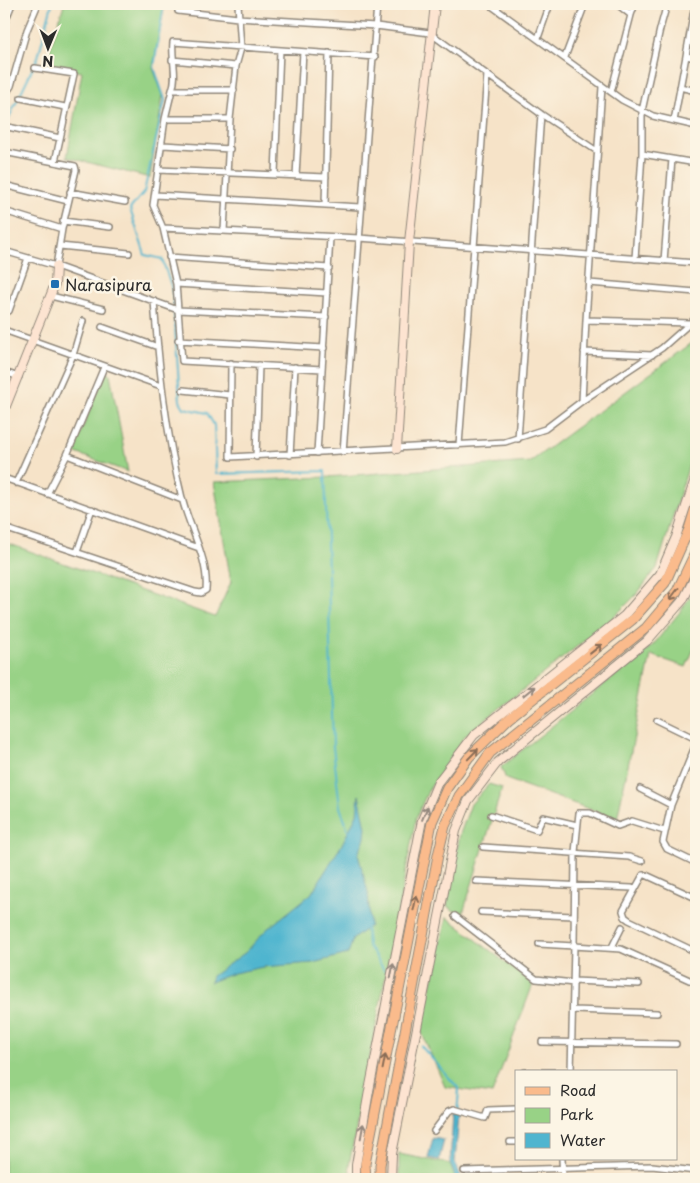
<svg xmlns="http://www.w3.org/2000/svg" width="700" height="1183" font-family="'Playpen Sans',sans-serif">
<rect width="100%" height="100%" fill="#fcf5e5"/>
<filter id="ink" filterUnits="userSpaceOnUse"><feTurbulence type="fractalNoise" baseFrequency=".02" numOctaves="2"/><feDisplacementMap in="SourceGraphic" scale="10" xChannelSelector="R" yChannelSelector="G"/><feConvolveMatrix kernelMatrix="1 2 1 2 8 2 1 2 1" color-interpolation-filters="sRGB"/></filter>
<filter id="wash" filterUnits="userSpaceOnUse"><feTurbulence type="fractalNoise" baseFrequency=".0096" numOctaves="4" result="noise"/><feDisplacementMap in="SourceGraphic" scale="20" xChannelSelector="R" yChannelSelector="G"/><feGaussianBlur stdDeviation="1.12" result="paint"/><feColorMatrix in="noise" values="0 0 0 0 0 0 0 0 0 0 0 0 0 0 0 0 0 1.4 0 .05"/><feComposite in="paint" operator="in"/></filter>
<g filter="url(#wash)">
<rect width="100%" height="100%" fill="#f6e3c8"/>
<!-- green -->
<path fill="#98d286" stroke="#627e58" d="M64,4h101l-12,64 10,27 -13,83 -83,-21 15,-85 -37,-7z
M696,340v102l-39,126 -21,27 -21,21 -150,120 -37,55 -12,27 -67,347 2,14h-347v-637l211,75 16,-35 -17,-100 113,-5 203,-15z
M105,372l5,2 18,98 -55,-20z
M696,588v56l-10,23 -35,-12 -34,164 -111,-40 -5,-12 152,-122 26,-32z
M489,784l13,4 -40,128 -15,-10 13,-72 11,-30z
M447,917l86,67 -41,110 -47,-7 -24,-56z
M399,1154l51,10 6,15h-57z"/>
<!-- water -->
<path fill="#50b5cf" stroke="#3e707d" d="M359,795l7,32 -1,11 -7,16 10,38 2,34 -17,13 -5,15 -35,9 -50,4 -29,6 -24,9 2,-6 34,-24 20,-22 45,-36 30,-48 16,-32z
M453,1114l6,1 -4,47 7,17h-6l-6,-15z
M433,1138l11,2 -5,20 -11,-2z"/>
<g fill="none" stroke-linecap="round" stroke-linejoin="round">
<!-- stream -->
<path stroke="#50b5cf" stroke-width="2" d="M164,4l-10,63 11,33 -21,92 -14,17 15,46 17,4 9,27 3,20
M4,128l34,-71 14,-53
M174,311l6,90 4,7 23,5 7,12 2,49 109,-3 8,276 7,60 9,26
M366,928l2,17 16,25
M421,1046l38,43 -2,26"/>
</g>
</g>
<g filter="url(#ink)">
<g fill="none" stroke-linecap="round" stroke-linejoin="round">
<!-- street casing -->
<g stroke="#90877a" stroke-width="8">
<path id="street" d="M489,4l133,96 31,16 43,10
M695,4l-9,52 10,2
M178,11l60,7 138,8 54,7 111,81 56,37
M631,15l4,-11
M4,24l8,-20
M538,38l12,-34
M565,57l20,-53
M172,60l64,6
M35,68l39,6 -19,88
M680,87l16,4
M172,90c6,-14 -1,-33 1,-48l202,15
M234,90h-62l-7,29 -12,86 10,23 13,56 6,77 140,8
M611,92l20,-77 -14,-11
M4,96l7,-10 16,-56 11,-26
M21,98l44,9
M165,119h65
M674,121l12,-65
M8,127l52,11
M163,145l67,4
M4,152l66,13 5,1 1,4 -14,59 -6,37 -52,-15
M642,154l54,9
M158,170l168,7
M275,174l5,-124
M296,176l7,-124
M4,185l64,16
M70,192l55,10
M155,195l205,12
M325,205l4,-152
M4,211l58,18
M63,221l47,6
M163,228l196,10 337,25
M224,231l6,-112 6,-53 5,-18 -3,-44
M60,246l69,7
M169,257l160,11
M635,259l7,-105v-43l18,-82 7,-25
M664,261l8,-102
M695,263l1,-8
M56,266l122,44 148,7
M589,283l107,9
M176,284l151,9
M51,296l52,13
M9,311l19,-53
M586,320l104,3
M102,327l56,20
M4,330l157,56
M178,340l146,8
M584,352l68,3
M231,363l-1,94 275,-15 40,-13 37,-28 80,-53 34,-30
M4,372l15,5
M183,390l47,5
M582,401l4,-81 16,-233
M518,439l23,-325
M459,445l28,-370
M343,452l34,-448
M317,453l13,-215
M67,455l115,45
M290,455l5,-88
M256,457l3,-92
M4,478l195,70
M16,483l57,-128 10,-34
M47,494l20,-39 37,-88
M4,528l191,64 6,1 5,-3c3,-31 -17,-62 -24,-92 -16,-64 -23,-130 -28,-197
M77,552l15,-43
M657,720l39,19
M696,744l-25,61 -8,37 4,7 29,14
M640,789l31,16
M491,815l46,15 6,-13 34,8
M483,847l146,10 13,4
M476,881l156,7
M696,898l-50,-23h-3l-20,36 2,6 4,3 67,32
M481,912l93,4
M455,916l81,63 38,4
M539,944l35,2 1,-94 4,-39h11l28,13 14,-5 32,10
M612,947l10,-20
M574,981l65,3
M574,1010l83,3
M696,1020v-1
M542,1042l134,2
M525,1072h40
M571,1072l3,-126 47,3 75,34
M434,1131l15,-20 5,-2 31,9 3,-8 28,-1
M510,1142h6
M562,1159l1,20
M464,1171l188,-5 44,5"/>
</g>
<!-- secondary casing -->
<g stroke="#90877a" stroke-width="10">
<path id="secondary" d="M4,411l51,-127 1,-18
M397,449l12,-207 26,-238
M356,1179v-14l13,-74 53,-271 16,-38 36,-47 150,-119 36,-42 16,-37 20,-61
M391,1179l1,-25 64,-323 12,-30 30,-39 149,-121 36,-41 13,-25"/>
</g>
<!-- primary casing -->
<g stroke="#90877a" stroke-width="11">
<path id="primary" d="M366,1179l-1,-15 67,-342 15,-34 22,-31 40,-39 123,-98 33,-37 24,-54 7,-23
M380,1179v-14l58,-310 7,-29 14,-30 31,-43 156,-125 31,-37 19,-40"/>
</g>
<!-- street -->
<use href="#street" stroke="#fff" stroke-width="5"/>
<!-- secondary -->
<use href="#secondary" stroke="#fde4d1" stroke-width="8"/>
<!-- primary -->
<use href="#primary" stroke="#fabb8c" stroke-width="9"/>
</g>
<!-- one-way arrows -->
<defs><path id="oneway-shaft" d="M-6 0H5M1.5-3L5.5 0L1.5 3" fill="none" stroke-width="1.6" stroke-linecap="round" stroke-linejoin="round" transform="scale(1.25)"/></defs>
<g stroke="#886c57">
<use href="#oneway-shaft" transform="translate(674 594) rotate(127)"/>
<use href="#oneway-shaft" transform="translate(596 649) rotate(-38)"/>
<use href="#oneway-shaft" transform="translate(473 754) rotate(-46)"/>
<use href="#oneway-shaft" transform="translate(415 903) rotate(-78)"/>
<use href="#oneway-shaft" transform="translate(384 1062) rotate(-79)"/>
</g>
<g stroke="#94887e">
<use href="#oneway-shaft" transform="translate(529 691) rotate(-39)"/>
<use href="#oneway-shaft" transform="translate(425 813) rotate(-67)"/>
<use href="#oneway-shaft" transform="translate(392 971) rotate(-79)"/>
<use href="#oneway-shaft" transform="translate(362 1131) rotate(-80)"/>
</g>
</g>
<!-- markers -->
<rect fill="#1f6fb2" stroke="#fcf5e5" stroke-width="2" x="50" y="279" width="10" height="10" rx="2.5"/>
<g text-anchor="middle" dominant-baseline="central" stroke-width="5" stroke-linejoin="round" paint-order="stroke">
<!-- poi labels -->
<g font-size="16" fill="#2b2b2b" stroke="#fcf5e5" text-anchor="start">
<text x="65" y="284">Narasipura</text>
</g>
</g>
<!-- margin -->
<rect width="700" height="1183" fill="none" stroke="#fcf5e5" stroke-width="20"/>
<!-- legend -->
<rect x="515" y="1070" width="162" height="90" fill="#fcf5e5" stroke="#a8a49b"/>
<rect x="525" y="1087" width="25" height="8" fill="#fabb8c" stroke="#a8a49b"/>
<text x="560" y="1096" font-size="15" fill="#2b2b2b">Road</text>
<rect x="525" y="1108" width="25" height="15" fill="#98d286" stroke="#a8a49b"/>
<text x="560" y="1120" font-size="15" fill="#2b2b2b">Park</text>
<rect x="525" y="1133" width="25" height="15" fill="#50b5cf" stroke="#a8a49b"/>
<text x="560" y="1146" font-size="15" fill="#2b2b2b">Water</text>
<!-- north arrow -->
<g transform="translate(48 48) rotate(181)" stroke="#fcf5e5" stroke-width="4" paint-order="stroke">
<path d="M0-4L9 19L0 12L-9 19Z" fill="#2b2b2b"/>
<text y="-8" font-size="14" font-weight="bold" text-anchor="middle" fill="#2b2b2b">N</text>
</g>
</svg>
